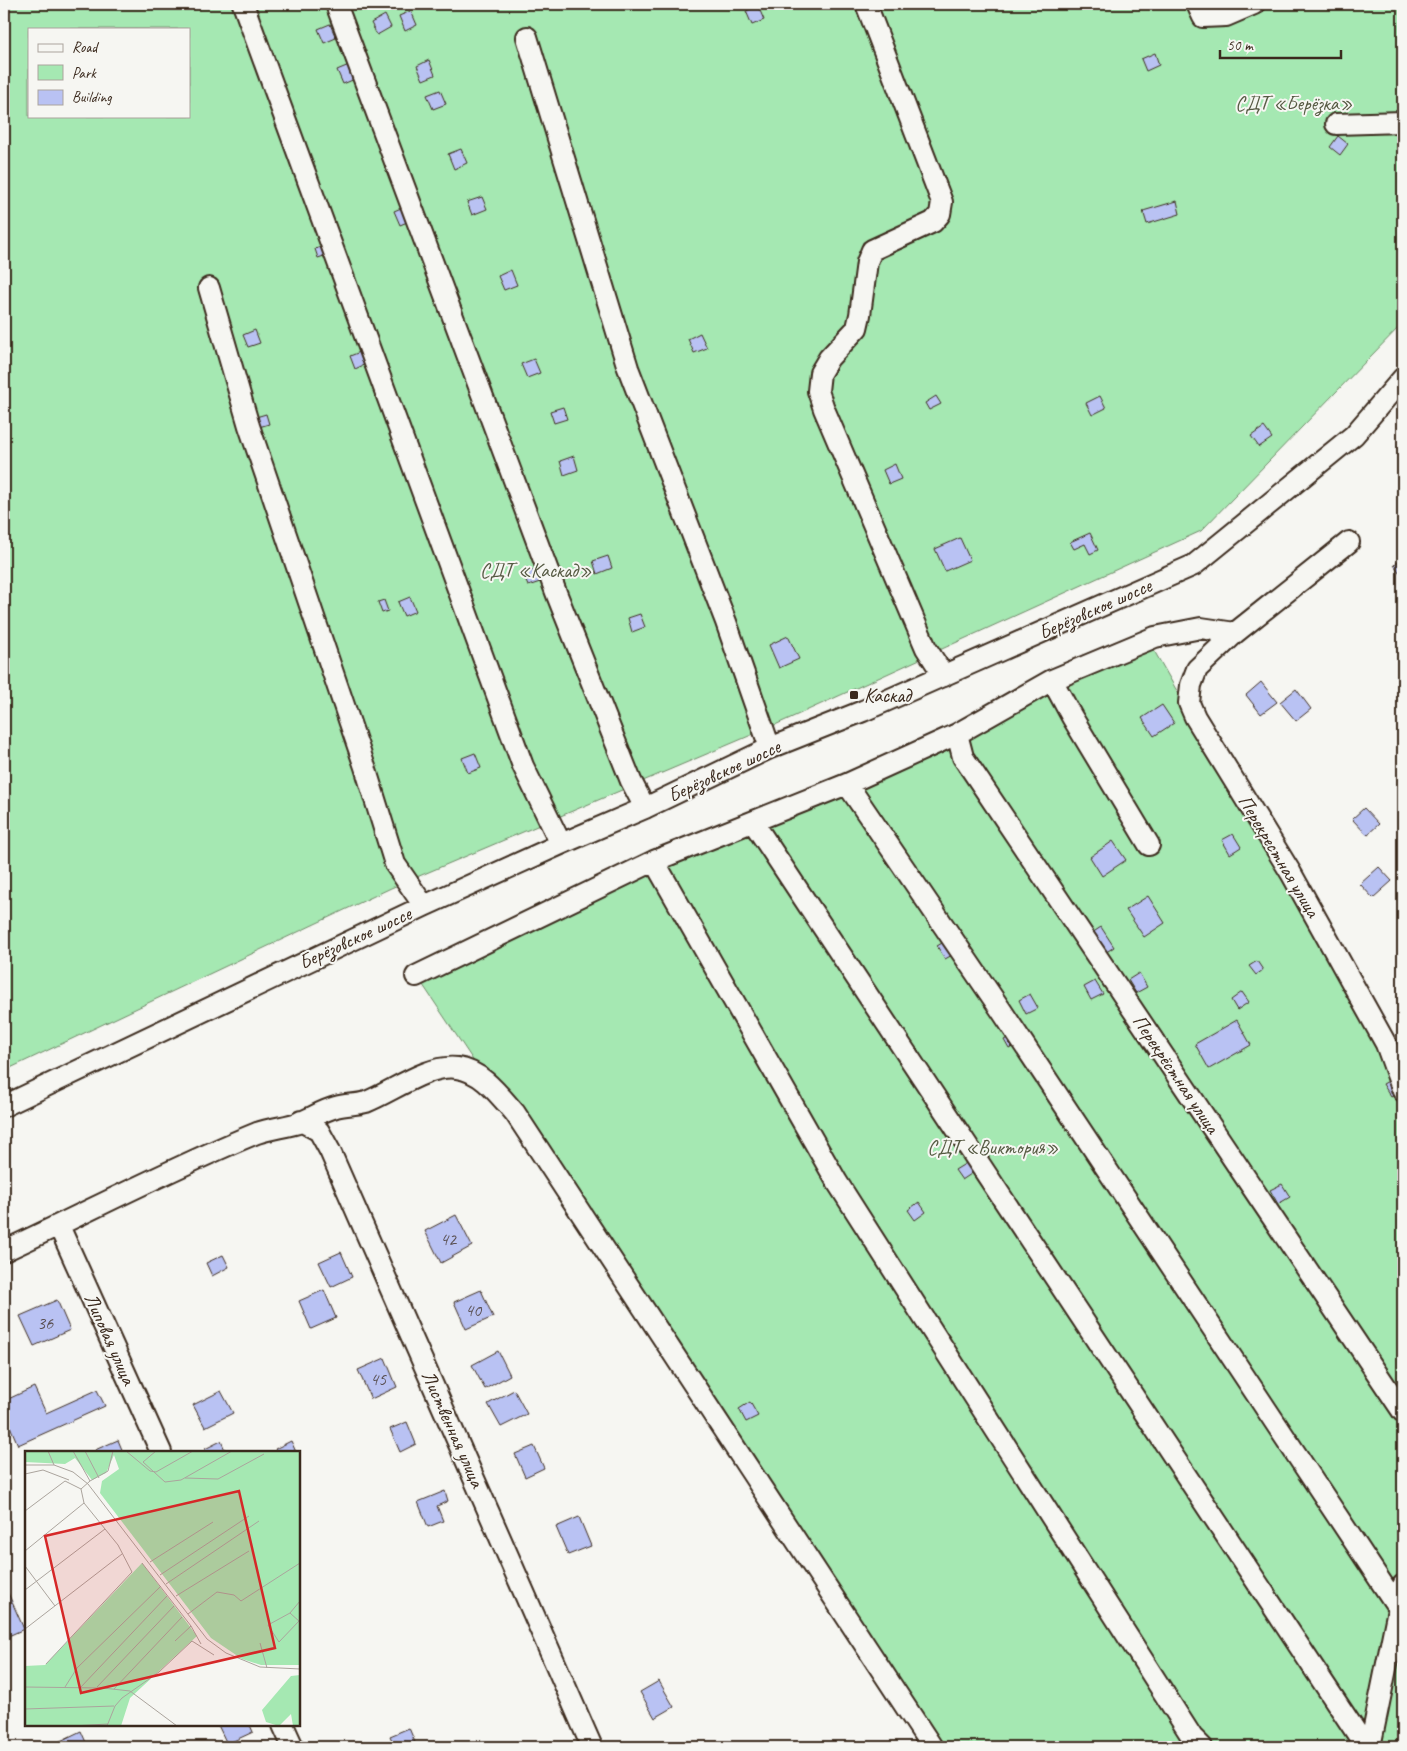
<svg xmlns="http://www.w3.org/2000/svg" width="1407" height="1751" font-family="Caveat,sans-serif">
<rect width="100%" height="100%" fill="#f6f6f2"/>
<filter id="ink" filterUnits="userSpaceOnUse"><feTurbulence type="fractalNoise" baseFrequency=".02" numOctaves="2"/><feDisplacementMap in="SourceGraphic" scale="10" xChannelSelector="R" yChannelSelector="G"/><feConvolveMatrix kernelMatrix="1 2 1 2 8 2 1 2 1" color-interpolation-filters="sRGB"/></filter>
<g filter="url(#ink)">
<!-- green -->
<path fill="#a5e8b2" stroke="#708968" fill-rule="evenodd" d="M4,4h1399v319l-202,208 -426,194 -384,163 -387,183zM29,29h160v87h-160z
M1152,647l251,442v658h-473l-513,-771z"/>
<!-- building -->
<path fill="#b9c2f3" stroke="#3b2a1e" d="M758,6l6,14 -12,5 -6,-14z
M411,11l6,14 -12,6 -6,-15z
M385,15l6,12 -14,8 -6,-12z
M330,24l6,14 -12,5 -6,-14z
M1155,53l4,12 -13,6 -5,-12z
M429,60l6,15 -12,5 -6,-14z
M349,65l6,14 -12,5 -6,-14z
M440,90l6,14 -13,5 -6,-14z
M1338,136l10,8 -8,11 -10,-8z
M461,149l6,14 -13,6 -6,-15z
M482,197l5,12 -15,6 -5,-13z
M1177,201l3,13 -33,10 -4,-13z
M406,206l6,14 -12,5 -6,-14z
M324,246l3,9 -9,3 -3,-9z
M511,270l6,15 -13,5 -6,-14z
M255,330l5,13 -12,4 -5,-12z
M700,333l7,15 -13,5 -6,-14z
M365,350l5,12 -15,7 -5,-13z
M534,359l6,14 -13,5 -6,-14z
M936,396l5,8 -12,6 -4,-7z
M1100,396l6,12 -14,7 -6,-12z
M563,407l4,12 -13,4 -4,-12z
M266,414l3,10 -10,3 -3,-10z
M1264,427l8,11 -13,9 -8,-11z
M574,456l4,14 -14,5 -4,-14z
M895,464l6,15 -12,5 -6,-14z
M1090,533l8,17 -8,4 -5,-10 -11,5 -4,-7z
M960,538l10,22 -25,11 -10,-22z
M608,556l4,12 -15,6 -4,-13z
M1403,557v20l-9,-12z
M538,568l5,13 -15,5 -5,-12z
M410,597l6,14 -12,5 -6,-14z
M384,600l4,11 -6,2 -4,-11z
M640,614l5,13 -13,5 -4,-14z
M788,636l11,23 -20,9 -10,-23z
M1261,682l16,20 -16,12 -15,-19z
M1296,689l15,20 -15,12 -16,-19z
M1162,705l12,18 -20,13 -12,-18z
M475,753l6,15 -13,5 -6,-15z
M1364,808l15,16 -12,11 -15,-16z
M1233,834l8,13 -11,7 -8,-14z
M1113,841l13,19 -24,16 -12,-19z
M1379,867l13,14 -19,17 -13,-14z
M1148,896l17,27 -21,14 -18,-27z
M1101,927l13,20 -15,10 -13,-20z
M949,939l7,14 -11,6 -8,-13z
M1257,961l6,9 -7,5 -7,-9z
M1139,973l8,14 -11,6 -8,-13z
M1095,981l8,13 -12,6 -7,-13z
M1242,992l7,10 -12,8 -6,-10z
M1030,994l8,14 -12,6 -7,-14z
M1237,1020l14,25 -42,24 -14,-25z
M1011,1036l5,9 -7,4 -5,-9z
M1394,1078l8,13 -11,6 -8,-13z
M968,1162l6,10 -12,8 -7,-10z
M1282,1184l8,13 -12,7 -8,-14z
M919,1202l7,10 -11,8 -7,-10z
M456,1215l16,31 -31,17 -16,-32z
M341,1252l11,25 -21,10 -12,-25z
M223,1255l6,12 -17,9 -6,-13z
M324,1290l12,28 -25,11 -12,-28z
M481,1290l12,27 -27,12 -12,-27z
M57,1300l13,30 -36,16 -14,-30z
M498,1351l12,24 -25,14 -13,-24z
M385,1358l12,29 -26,12 -13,-29z
M34,1387l12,26 51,-23 8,16 -87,39 -14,-33v-11z
M514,1390l13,24 -26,13 -13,-23z
M221,1391l12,22 -28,14 -12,-22z
M750,1402l8,14 -12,6 -7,-13z
M407,1422l9,22 -16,8 -10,-23z
M118,1440l5,12h-27l-1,-2z
M221,1441l5,11h-20l-1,-3z
M291,1441l5,11h-19l-2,-3z
M534,1446l10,22 -19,9 -10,-23z
M445,1491l3,10 -11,5 6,15 -15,6 -10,-25z
M579,1517l12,29 -23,9 -12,-28z
M8,1593l16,36 -20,9v-43z
M659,1681l15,26 -19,11 -15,-26z
M218,1725h32l3,7 -26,12z
M409,1728l8,19h-22l-5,-11z
M81,1731l7,16h-35l-1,-2z"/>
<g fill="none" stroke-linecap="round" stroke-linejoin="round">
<!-- minor casing -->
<g stroke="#3b2a1e" stroke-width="24">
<path id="minor" d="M243,4l280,762 38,78
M336,4l221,591 74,186 14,27
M866,4l76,198 -2,12 -7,8 -61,28 -5,12 -7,53 -3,13 -28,30 -9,15 -2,18 6,18 102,239 18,28
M1197,4l6,13 23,-1 28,-12
M527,37l101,331 98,254 44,126
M1336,124l67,-2
M209,288l40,138 116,341 30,97 29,42
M1349,542l-114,91 -38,36 -6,16 -2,18 6,14 96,156 95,171 17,47
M1052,680l20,37 77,128
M957,734l6,23 440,655
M847,784l154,226 398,599
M755,825l611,922
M654,861l183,321 355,555 10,10
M416,976l238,-115 193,-77 110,-50 95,-54 103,-43 46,-9 34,5
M4,1106l420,-200 137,-62 84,-36 125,-60 93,-37 331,-146 160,-130 49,-57
M301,1121l18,10 11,20 262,596
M59,1226l102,226
M4,1251c84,-39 167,-83 253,-118 14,-5 30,-6 44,-11 12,-5 23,-12 35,-15 10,-3 20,-2 30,-5 26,-10 62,-38 91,-34 25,3 42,27 58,45l417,634
M283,1725l10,22
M1370,1747l33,-162"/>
</g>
<!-- minor -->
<use href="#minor" stroke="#f6f6f2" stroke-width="20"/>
</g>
</g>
<!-- markers -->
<rect fill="#3b2a1e" stroke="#f6f6f2" stroke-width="2" x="849" y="690" width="10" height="10" rx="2.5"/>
<g text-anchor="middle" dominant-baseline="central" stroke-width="4" stroke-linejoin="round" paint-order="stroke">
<!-- number labels -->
<g font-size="18" fill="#5a5053">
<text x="448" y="1239">42</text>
<text x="473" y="1310">40</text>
<text x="45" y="1323">36</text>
<text x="378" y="1379">45</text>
</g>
<!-- park labels -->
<g font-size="20" fill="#565a43" stroke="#f6f6f2">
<text x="1294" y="103">СДТ «Берёзка»</text>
<text x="536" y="570">СДТ «Каскад»</text>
<text x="993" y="1147">СДТ «Виктория»</text>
</g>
<!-- street labels -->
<g font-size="20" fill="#3b2a1e" stroke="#f6f6f2">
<text transform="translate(1095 609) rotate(-24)">Берёзовское шоссе</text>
<text transform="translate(724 771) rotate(-25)">Берёзовское шоссе</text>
<text transform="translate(1279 856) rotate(59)">Перекрестная улица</text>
<text transform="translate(355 938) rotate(-25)">Берёзовское шоссе</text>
<text transform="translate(1176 1074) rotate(56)">Перекрёстная улица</text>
<text transform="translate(110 1339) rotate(66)">Липовая улица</text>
<text transform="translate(453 1429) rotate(66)">Лиственная улица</text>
</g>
<!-- poi labels -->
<g font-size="20" fill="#3b2a1e" stroke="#f6f6f2" text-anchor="start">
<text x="864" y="695">Каскад</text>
</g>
</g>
<!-- overview -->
<g transform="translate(25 1451)">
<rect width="275" height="275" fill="#f6f6f2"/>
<path d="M0,0h275v214h-39l-19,-6 -31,-21 -111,-145 2,-12 17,-12 -5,-14 -8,18 -14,7 -17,-22 -10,6 -40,-2zM117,112l55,73 -67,62 -9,28h-96v-60l20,-1zM275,224v51h-7l-2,-12 -12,12 -13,-4 -4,-12 29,-34z" fill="#a5e8b2"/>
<path fill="none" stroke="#aba49d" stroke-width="1" d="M23,0l6,14M60,0l14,27M101,0l24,20 6,1 37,-21M131,0l-13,11 22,20 16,-2 51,-29M0,14h29l19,7 15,12 119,155 19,14 34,14 40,2M0,23l18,-4 26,10M160,27l33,1 46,-25M65,30l18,-10 5,-20M0,60l40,-30 16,8M0,100l59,-48M125,111l63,-40M117,112l49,63 10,18M0,115l30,40M135,124l89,-59M141,133l93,-63M0,139l80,-61M151,145l73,-45M265,162l-22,12 11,17 20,-21M163,163l29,-22 17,3 7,6 59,-38M275,171l-10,-9 10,-12M0,178l97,-75M150,190l16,-15M235,192l7,25M21,213l86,-92 -14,-27 -34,-42 -3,-14 9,-8 -17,-30M0,236l78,1 27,3 47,35M40,236l12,-19 84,-82M72,236l77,-81M55,237l87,-92M89,238l68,-72M0,258l89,-3M47,275l36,-2M82,275l8,-20 7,-8 37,-26 33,-31 22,14"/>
<path fill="#d62828" fill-opacity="0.15" stroke="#d62828" stroke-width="2.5" d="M214,40l36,157 -194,45 -36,-157z"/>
<rect width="275" height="275" fill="none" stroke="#3b2a1e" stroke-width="2.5"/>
</g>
<!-- margin -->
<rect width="1407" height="1751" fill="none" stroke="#f6f6f2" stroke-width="20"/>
<rect x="10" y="10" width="1387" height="1731" fill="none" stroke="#3b2a1e" stroke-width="2" filter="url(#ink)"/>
<!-- legend -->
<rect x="28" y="28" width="162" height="90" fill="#f6f6f2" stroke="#aba49d"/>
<rect x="38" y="44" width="25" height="8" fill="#f6f6f2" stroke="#aba49d"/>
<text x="72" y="52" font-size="15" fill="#3b2a1e">Road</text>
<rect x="38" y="65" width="25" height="15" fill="#a5e8b2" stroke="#aba49d"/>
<text x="72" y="78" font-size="15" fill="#3b2a1e">Park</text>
<rect x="38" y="90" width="25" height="15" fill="#b9c2f3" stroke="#aba49d"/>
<text x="72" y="102" font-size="15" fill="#3b2a1e">Building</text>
<!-- scale -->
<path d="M1220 50v8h121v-8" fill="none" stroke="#3b2a1e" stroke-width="2.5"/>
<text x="1227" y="50" font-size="15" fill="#3b2a1e" stroke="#f6f6f2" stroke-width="4" paint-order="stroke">50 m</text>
</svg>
